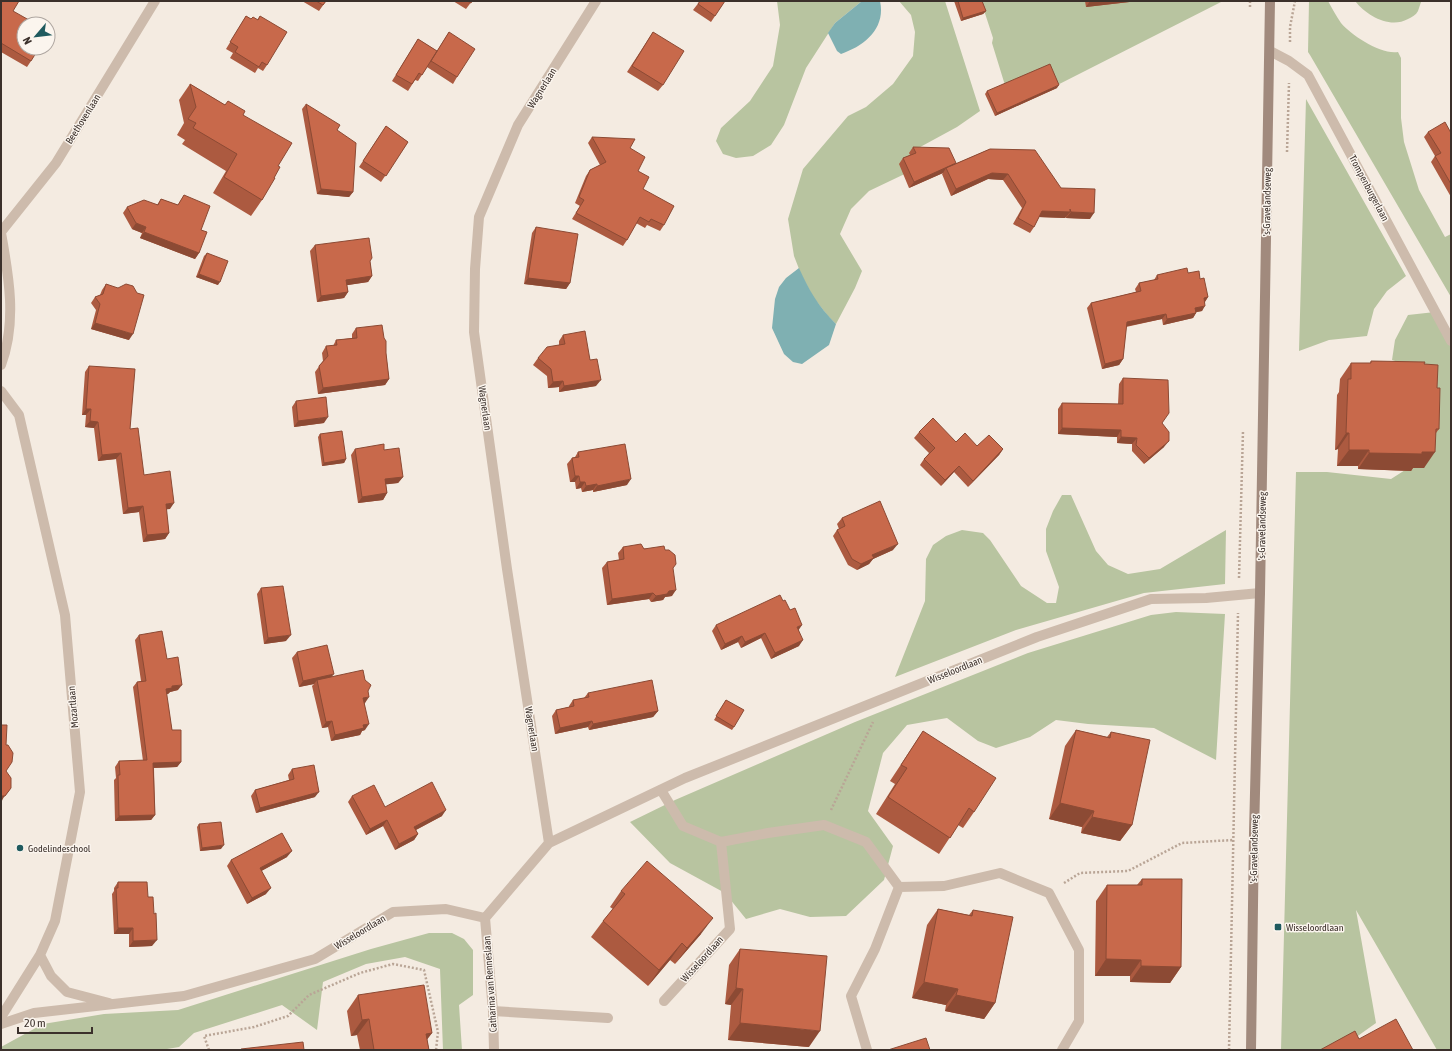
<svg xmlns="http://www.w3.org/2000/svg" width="1452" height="1051" font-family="'Asap Condensed',sans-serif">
<rect width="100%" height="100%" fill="#f4ebe1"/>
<!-- green -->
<path fill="#b8c4a0" d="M777,1h85l-27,22 -29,45 -22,57 -13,20 -18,11 -17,2 -13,-4 -7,-13 5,-13 29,-27 23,-35 7,-41z
M899,1h46l35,110 -23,16 -46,25 2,18 -44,21 -18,18 -11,25 22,37 -7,17 -19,36 -8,-8 -15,-19 -12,-23 -7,-18 -6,-37 15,-50 45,-53 18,-9 27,-23 20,-28 2,-24 -4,-17z
M981,1h242l-211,107 -20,-65 1,-5z
M1309,1h19c4,7 8,15 13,22 10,12 40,32 57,29l3,6v60l3,24 15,48 26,47 6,-3v63l-141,-242 -2,-3z
M1355,1h66v1c-1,3 -2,6 -3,9 -2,4 -6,6 -10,8 -18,10 -41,-3 -53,-18z
M1306,99l100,177 -19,15 -13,18 -7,27 -38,4 -30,11z
M1435,312l16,22v716h-14l-81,-140 20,113 -38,27h-57l15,-578h31l64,7 44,-28 -1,-78 -42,-13 3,-20 13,-25z
M1062,495h9l25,56 12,14 20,9 32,-5 66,-39 -1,54 -81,9 -128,37 -121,47 30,-76 1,-42 7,-14 13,-9 16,-6 21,3 7,7 31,46 26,17h9l3,-16 -13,-36v-22l7,-18z
M1176,612l49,2 -9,146 -62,-32 -66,-4 -32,-4 -26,17 -34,11 -18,-7 -31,-23 -40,7 -24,28 -15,58 25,35 -9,34 -38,36 -36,1 -30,-8 -34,10 -21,-26 -55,-30 -40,-41 45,-22 180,-78 173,-69 123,-38z
M429,933h23l12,6 9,11v45l-14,10 3,45h-19l-3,-81 -35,-12 -39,7 -43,18 -6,48 -35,-25 -88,28 -15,14 -18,3h-160v-3l42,-23 61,-10 74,-4 193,-61z"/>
<!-- water -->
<path fill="#7fb0b2" d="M862,1h18c6,27 -15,45 -39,53l-4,-3 -9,-18 7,-10z
M799,268c10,22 19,38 37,56l-7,21 -27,19 -9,-2 -9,-8 -12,-26 3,-29 4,-12 7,-9z"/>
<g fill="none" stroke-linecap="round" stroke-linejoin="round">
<!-- path -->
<path stroke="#b9a596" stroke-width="2.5" stroke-dasharray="2 2" stroke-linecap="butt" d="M1250,1v7
M1290,42v-15l5,-26
M1287,152l2,-69
M1239,578l4,-147
M831,810l42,-88
M1064,883l16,-10 48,-2 54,-28 51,-3
M209,1050l-5,-14 50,-9 34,-11 21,-21 51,-22 33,-9 31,6 14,62 -2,18
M1229,1050l9,-437"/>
<!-- lane -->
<path stroke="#cdbbac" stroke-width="10" d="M661,790l22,36 38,16 9,87 -66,72
M721,842l47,-9 56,-8 42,17 33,45 -24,62 -24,47 16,54
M899,887l45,-1 56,-13 49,20 30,57v71l-17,29
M493,1011l115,7"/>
<!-- street -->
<path stroke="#cdbbac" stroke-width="10" d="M1270,51l19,10 19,14 143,266
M1,232l55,-69 99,-162
M1,233c8,44 16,89 0,132
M1,391l18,24 46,200 15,177 -25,129 -15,34 -39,62
M549,843l-42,-274 -33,-237 1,-63 4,-52 39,-92 78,-124
M485,918l8,93 1,39
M40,955l11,21 16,16 42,11
M1,1024l33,-11 150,-17 131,-37 78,-47 53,-3 39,9 64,-75 136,-65 352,-141 114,-38 55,-1 54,-5"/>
<!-- secondary -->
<path stroke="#a18a7d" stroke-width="10" d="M1251,1050l3,-217 6,-240 10,-592"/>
</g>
<!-- wall -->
<path fill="#ac5a40" d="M1,1l12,10 18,50 -4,6 -26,-15z
M302,1h24l-7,10z
M453,1h19l-6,8z
M700,1l15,15 -4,6 -18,-12z
M954,1h28l4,10 -3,3 -22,7z
M1085,1h53l-52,6z
M246,16l5,3 6,1 3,-4 7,49 -4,6 -5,-3 -3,5 -25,-15 3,-5 -7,-4z
M449,32l8,45 -4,7 -26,-17 -9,14 -3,-1 -7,11 -16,-10 26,-42 19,12z
M653,32l10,53 -5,6 -31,-19z
M190,84l35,21 18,10 35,51 -4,12 -12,22 -11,16 -38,-23 13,-22 -44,-27 3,-4 -8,-5 7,-12 -5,-23z
M1057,88l-62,28 -10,-22 2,-3z
M306,104l31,26 16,62 -4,5 -32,-3 -15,-85z
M386,126l22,16 -27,40 -22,-15z
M1428,132l23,1v64l-20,-35 4,-6 -11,-19z
M592,137l38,11 13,41 21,36 -4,6 -13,-6 -2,3 -9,-5 -9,17 -4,6 -51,-27 8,-13 -5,-3 11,-27 4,-6 10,-5 -12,-22z
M913,147l42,17 35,-15 71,39 29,31 -24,-1v-1l-1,1 -26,-1 -5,10 -4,6 -17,-9 9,-16 -19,-28 -15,-1 -37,17 -9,-22 1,-1 -34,15 -10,-24 4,-6 7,-3 -1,-2z
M184,195l17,35 -2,23 -4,6 -55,-21 2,-5 -10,-4 -9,-16 4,-6 30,-2 4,-6 17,6z
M536,227l34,56 -4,6 -42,-5 8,-51z
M315,245l55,17 2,14 -4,6 -21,3 1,7 -4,6 -27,4 -7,-51z
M207,253l11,32 -22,-8 8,-21z
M1188,273l12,6 8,18 -3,5 -3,9 -6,1v1l-3,5 -30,7 -1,-6 -36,8 -3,32 -4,6 -17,4 -15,-61 4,-5 45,-11 -1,-3 4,-6 15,-3 3,-5z
M106,284l23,56 -38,-11 5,-19 -5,-7 4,-6 5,-2 2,-5z
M356,328l30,25 3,26 -4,6 -67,9 -3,-22 8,-11 -1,-8 4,-7h7l3,-6 16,-2v-4z
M563,335l27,25 6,26 -37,6v-5l-11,1 -1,-12 -14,-11 5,-7 21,-13v-4z
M1371,361l53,3 13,24 2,41 -3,4 -12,35h-11l-2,3 -53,-2v-3h-21l1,-17 -3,1 2,-55 2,-3 1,-13 11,-16h19z
M89,366l41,63 14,46 26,34h-4l3,24 -4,6 -22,3 -4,-30 -16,2 -7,-55 -18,2 -4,-33 -9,-1 1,-12h-4l3,-43z
M1123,378l39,45 2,24 -20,17 -12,-13v-7l-15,-1v-6l-59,-3v-25l4,-6 56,1 1,-20z
M296,401l28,22 -30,4 -2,-20z
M919,432l37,10 21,4 26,3 -4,6 -31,32 -14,-15 -13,14 -21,-21 4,-6 5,-6 -15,-15z
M320,434l26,25 -2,4 -22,3 -4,-29z
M355,449l29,1 19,27 -5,6 -12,1 1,9 -4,7 -25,3 -7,-48z
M578,452l49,33 -34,7v-2l-11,2 -1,-4 -5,1 -1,-7h-5l-3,-18 5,-6 3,-1z
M842,518l51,32 -20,9 -4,5 -12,6 -9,-5 -15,-29 4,-6 2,-1 -2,-5z
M623,547l42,3 8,18 -1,28 -7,1 -2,3 -12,2 -2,-3 -42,6 -5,-37 5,-6 12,-2 -1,-7z
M261,588l25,53 -22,3 -7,-50z
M716,625l83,5v16l-28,13 -10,-21 -20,10 -3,-6 -17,8 -9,-19z
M139,635l28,24 11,31 -8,2 -2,2h-2l6,36 9,32 -4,5 -23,1 1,47 -4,5 -36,1 -1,-41 2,-2 -1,-11 4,-6h24l-10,-74 4,-5 4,-1 -6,-41z
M297,652l35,25 36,14 -3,12v27l-3,1 -2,4 -29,6 -3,-14 -6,1 -10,-42 2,-2 -15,3 -7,-29z
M588,693l70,18 -5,6 -64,13 -1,-3 -33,7 -3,-18 4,-6 13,-3v-1l4,-6 11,-2z
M726,700l8,27 -2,3 -18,-10z
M1076,730l31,7 4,-5 21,93 -12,16 -39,-8 1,-6 -33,-8 16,-73z
M923,731l51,81 -11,16 -5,-3 -19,29 -63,-40 19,-30 -5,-3z
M292,769l23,28 -59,16 -5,-17 4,-6 34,-10 -1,-5z
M352,796l33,11 57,9 -26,14 2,4 -4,6 -19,10 -12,-24 -17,9 -18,-33z
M199,824l22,25 -21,2 -3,-24z
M287,857l-26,14 5,23 -19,10 -20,-38 4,-6z
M1142,879l39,88 -11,16 -40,-1v-6h-35l1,-75 11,-16h30z
M118,882l30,15 4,49 -23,1v-13h-15l-2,-40 2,-3v-3z
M621,891l80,43 -26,30 -5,-4 -22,26 -57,-49 12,-16 10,-12 -3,-2z
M938,909l31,6 4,-5 22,93 -11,16 -39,-8 1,-6 -34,-7 15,-73z
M740,949l69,98 -81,-7 3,-35 -6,-1 4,-39z
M358,995l74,38 -5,6 2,11h-69l-3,-15 -6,1 -4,-25z"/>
<!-- shaded-wall -->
<path fill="#8c4a34" d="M1090,1h48l-52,6z
M986,11l-3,3 -22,7 2,-3z
M1059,85l-2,3 -62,28 2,-3z
M956,163l-4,6 -6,-1 -3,5 -34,15 5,-6z
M992,173l16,1 -5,6 -15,-1 -37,17 5,-7z
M321,189l32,3 -4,5 -32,-3z
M1042,211l28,1 -5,6 -27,-1z
M1071,212l23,1 -4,6 -24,-1z
M136,223l10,4 -4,6 -10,-4z
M144,232l55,21 -4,6 -55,-21z
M199,274l21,8 -2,3 -22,-8z
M372,276l-4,6 -26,4 4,-6z
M528,278l42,5 -4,6 -42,-5z
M348,292l-4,6 -27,4 4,-6z
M1208,297l-4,6v-5z
M1205,306l-3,5 -10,2 3,-5z
M1196,313l-3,5 -30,7 4,-6z
M1166,314l-4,5 -39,8 4,-5z
M95,323l38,11 -4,6 -38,-11z
M1123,359l-4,6 -17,4 3,-5z
M389,379l-4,6 -67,9 5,-6z
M601,380l-5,6 -37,6 5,-6z
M563,381l-4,6 -11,1 5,-6z
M86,409h5l-5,6h-4z
M328,417l-4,6 -30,4 4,-6z
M90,421l8,1 -4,6 -9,-1z
M1062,428l59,2 -4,7 -59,-3z
M1346,433h3l-11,16 -3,1z
M1121,437l16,1 -5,6 -15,-1z
M1169,441l-5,6 -20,17 5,-6z
M1003,449l-4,6 -31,32 5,-6z
M1349,450h20l-11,16h-21z
M1422,452h13l-11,16h-11l-2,3 -53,-2 11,-16z
M121,453l-5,6 -18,2 4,-6z
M346,459l-2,4 -22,3 2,-3z
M959,466l-5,6 -13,14 4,-6z
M575,476h4l-4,6h-5z
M403,477l-5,6 -17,2 4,-6z
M631,479l-4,6 -34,7 4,-6z
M580,482h5l-4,6 -5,1z
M597,484l-4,6 -11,2 4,-6z
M387,493l-4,7 -25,3 4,-6z
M174,503l-4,6 -9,1 5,-6z
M143,506l-4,6 -16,2 5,-6z
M169,533l-4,6 -22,3 4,-7z
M898,544l-5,6 -20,9 -4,5 -12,6 4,-6 11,-9z
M676,590l-4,6 -7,1 -2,3 -12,2 5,-6 13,-5z
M653,593l-4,6 -42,6 5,-6z
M802,625l-4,6 -1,-4z
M765,633l-4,5 -20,10 4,-6z
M291,635l-5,6 -22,3 4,-6z
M742,636l-4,6 -17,8 4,-6z
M803,640l-4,6 -28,13 4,-6z
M334,674l-5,6h-12l-3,4 -15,3 4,-6z
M182,685l-4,5 -8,2 -2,2 -6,1 4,-6 6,-3z
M369,697l-4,6 -6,1 4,-6z
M658,711l-5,6 -64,13 4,-6z
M332,721l-4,6 -6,1 4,-6z
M592,721l-4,6 -33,7 5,-6z
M369,724l-4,6 -3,1 -2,4 -29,6 4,-6 28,-10z
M181,762l-4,5 -28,1 4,-5z
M11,788l-7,9 -3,5 1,-6z
M319,792l-4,5 -59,16 4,-5z
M1060,803l34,8 -12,16 -33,-8z
M446,810l-4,6 -32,17 4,-6z
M155,815l-4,5 -36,1 4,-5z
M1092,817l40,8 -12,16 -39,-8z
M387,820l-4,6 -17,9 4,-6z
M418,834l-4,6 -19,10 4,-6z
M224,845l-3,4 -21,2 2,-3z
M292,851l-5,6 -31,17 4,-6z
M271,888l-5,6 -19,10 5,-6z
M713,918l-12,16 -26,30 12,-16z
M118,928h15l-4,6h-15z
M157,940l-5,6 -23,1 4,-6z
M682,943l-12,17 -22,26 11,-16z
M1106,959l35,1 -11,16h-35z
M1141,966l40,1 -11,16 -40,-1z
M924,982l34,7 -12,16 -34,-7z
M736,988l7,1 -12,16 -6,-1z
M956,995l39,8 -11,16 -39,-8z
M369,1019l-12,16 -6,1 11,-16z
M740,1023l80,8 -11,16 -81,-7z
M432,1033l-12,16 6,-15z"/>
<!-- building -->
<path fill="#c8694b" stroke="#8c4a34" d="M1,1h18l-6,10 23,13h-12v24h15l-8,13 -30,-18z
M316,1h10l-3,4z
M467,1h5l-1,2z
M700,1h25l-10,15 -17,-12z
M958,1h24l4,10 -23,7z
M246,16l5,3 2,-2 5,3 2,-4 27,16 -20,33 -5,-3 -3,5 -24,-15 3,-5 -8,-5z
M449,32l26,17 -18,28 -26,-16z
M653,32l31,19 -21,34 -31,-19z
M418,39l19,12 -15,24 -3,-2 -7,11 -16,-9z
M1050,64l9,21 -62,28 -10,-22z
M190,84l35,21 3,-4 17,10 -2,4 49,28 -14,23 2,1 -6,11h1l-13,22 -38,-23 13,-23 -44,-26 3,-5 -8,-4 8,-12z
M306,104l34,21 -3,5 19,13 -3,49 -32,-3z
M1445,122l6,11v51l-16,-28 6,-3 -13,-21z
M386,126l22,16 -22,34 -23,-15z
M592,137l43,2 -5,9 15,9 -7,14 11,6 -6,12 31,17 -10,19 -13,-6 -2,3 -9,-5 -13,23 -51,-27 8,-13 -5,-3 11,-27 16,-8z
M913,147l36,1 7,15 -42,19 -11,-24 13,-5z
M990,149l45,1 26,38 34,1 -1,24 -23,-1 -1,-3v3l-28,-1 -8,16 -16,-9 8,-16 -18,-28 -16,-1 -36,16 -10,-21z
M184,195l26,11 -9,24 6,2 -8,21 -55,-21 2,-5 -10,-4 -9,-16 17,-7 14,5 3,-6 17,6z
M536,227l42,7 -8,49 -42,-5z
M369,238l3,20 -2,3 2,15 -26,4 2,12 -27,4 -6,-51z
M207,253l21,8 -8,21 -21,-8z
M1187,268l1,5 11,-2 1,8 4,-1 4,19 -4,1 1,8 -10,2 1,5 -29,6 -1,-5 -39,8 -4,37 -18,5 -14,-61 50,-12 -2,-8 19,-4 -1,-4z
M106,284l12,4 8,-4 7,2 4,7 7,2 -11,39 -38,-11 5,-19 -5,-7 8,-3z
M382,325l2,13 2,3v12l3,26 -66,9 -4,-22 9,-10 -2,-10 11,-1 -1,-5 21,-2 -1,-10z
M585,331l5,29 7,-1 4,21 -37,6 -1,-5 -10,1 -2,-13 -13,-11 9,-11 18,-3 -2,-9z
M1371,361l54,1 -1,2 14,1 -1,23h3l-1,41h-3l-1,23h-13v2l-53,-1v-3h-20v-17h-3l2,-54h3v-16h20z
M89,366l46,3 -5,60 8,-1 6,47 26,-4 4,32 -8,1 3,29 -22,2 -4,-29 -15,2 -7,-55 -19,2 -4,-33 -8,-1 1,-12h-5z
M1123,378l45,2 1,33 -7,10 7,9v9l-20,17 -13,-13 1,-7 -16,-1v-7l-59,-2v-25l61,1z
M326,397l2,20 -30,4 -2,-20z
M933,418l23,24 9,-9 12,13 12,-11 14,14 -30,32 -14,-15 -14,14 -21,-21 11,-11 -16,-16z
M342,431l4,28 -22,4 -4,-29z
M384,444v6l15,-2 4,29 -18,2 2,14 -25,4 -7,-48z
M625,444l6,35 -34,7v-2l-11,2 -1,-4h-5l-1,-6h-4l-3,-18 7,-1 -1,-5z
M880,501l18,43 -26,11 2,3 -13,6 -9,-5 -15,-29 8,-4 -3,-8z
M641,544l3,5 20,-3 1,4h4l6,5 1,9 -3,4 3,22 -7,1 -2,3 -11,2 -3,-3 -41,6 -5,-37 17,-3 -1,-12z
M283,586l8,49 -23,3 -7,-50z
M780,595l3,6 2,-1 5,10 5,-2 7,17 -5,2 6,13 -28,13 -10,-20 -20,9 -3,-6 -17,8 -9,-19z
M162,631l5,28 11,-2 4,28 -10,1v2l-6,1 6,41h9v32l-28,1 2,52 -36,1 -1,-41h2l-1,-14 28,-1 -10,-78 9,-1 -7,-46z
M327,645l7,29 -31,7 -6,-29z
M363,670l2,10 6,5 -3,6 1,6 -6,1 6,26 -6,1 1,3 -29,7 -3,-14 -6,1 -9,-42z
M652,680l6,31 -65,13 -1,-3 -32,7 -4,-18 18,-4 -1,-6 16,-3 -1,-4z
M726,700l18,10 -10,17 -18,-11z
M1,725h6l-1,20h2l5,8 -1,9 -6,9 5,7v10l-6,8h-3l-1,11z
M1076,730l34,8 1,-6 39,8 -18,85 -40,-8 2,-6 -34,-8z
M923,731l73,47 -22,34 -5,-4 -19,30 -62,-41 19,-29 -6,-3z
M314,765l5,27 -59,16 -5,-18 39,-11 -2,-10z
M432,782l14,28 -32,17 4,7 -19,10 -12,-24 -17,9 -18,-33 22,-11 11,22z
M221,822l3,23 -22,3 -3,-24z
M282,833l10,18 -32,17 11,20 -19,10 -21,-38z
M647,861l66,57 -26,30 -5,-5 -23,27 -56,-49 22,-27 -4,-3z
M1142,879h40l-1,88 -40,-1v-6l-35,-1 1,-74h35z
M118,882h29l1,15h5l1,17 2,-1 1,27 -24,1v-13h-15l-2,-40h2z
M938,909l34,7 1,-6 40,7 -18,86 -39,-8 2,-6 -34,-7z
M740,949l87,7 -7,75 -80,-8 3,-34 -7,-1z
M424,985l8,48 -6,1 3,16h-55l-5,-31 -7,1 -4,-25z
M1396,1019l17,31h-93l35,-19 4,8z
M926,1038l4,12h-42z
M303,1042l1,8h-62l-1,-1z"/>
<!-- markers -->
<g fill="#1f5a5e" stroke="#fbf5ee" stroke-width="1.5">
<circle cx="20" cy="848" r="4"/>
<rect x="1274" y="923" width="8" height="8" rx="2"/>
</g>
<g text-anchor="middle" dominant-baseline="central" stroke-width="3" stroke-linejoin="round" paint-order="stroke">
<!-- street labels -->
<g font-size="10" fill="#3b302b" stroke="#fbf5ee">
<text transform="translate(542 88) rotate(-58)">Wagnerlaan</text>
<text transform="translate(83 119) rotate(-58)">Beethovenlaan</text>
<text transform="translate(1369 188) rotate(62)">Trompenburgerlaan</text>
<text transform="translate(1267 202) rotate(-89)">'s-Gravelandseweg</text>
<text transform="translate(485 408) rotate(82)">Wagnerlaan</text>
<text transform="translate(1262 526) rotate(-89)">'s-Gravelandseweg</text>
<text transform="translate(955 670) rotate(-22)">Wisseloordlaan</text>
<text transform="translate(73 707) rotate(-95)">Mozartlaan</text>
<text transform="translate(532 729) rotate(81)">Wagnerlaan</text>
<text transform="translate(1254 849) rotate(-89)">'s-Gravelandseweg</text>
<text transform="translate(360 932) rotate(-31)">Wisseloordlaan</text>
<text transform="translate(702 959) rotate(-48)">Wisseloordlaan</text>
<text transform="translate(490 984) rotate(-94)">Catharina van Renneslaan</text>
</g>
<!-- poi labels -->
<g font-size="10" fill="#3b302b" stroke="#fbf5ee" text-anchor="start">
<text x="28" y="848">Godelindeschool</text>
<text x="1286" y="927">Wisseloordlaan</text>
</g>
</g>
<!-- border -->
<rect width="1452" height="1051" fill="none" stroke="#3b302b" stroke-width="4"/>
<!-- north arrow -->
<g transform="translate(36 36) rotate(242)"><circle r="19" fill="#fbf5ee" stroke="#aea6a0"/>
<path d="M0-3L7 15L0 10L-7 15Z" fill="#1f5a5e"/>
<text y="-6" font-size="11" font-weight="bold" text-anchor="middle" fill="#3b302b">N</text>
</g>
<!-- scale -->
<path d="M18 1027v6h74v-6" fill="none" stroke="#3b302b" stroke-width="2"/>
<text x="24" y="1027" font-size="12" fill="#3b302b" stroke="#fbf5ee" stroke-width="3" paint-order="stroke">20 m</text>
</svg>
